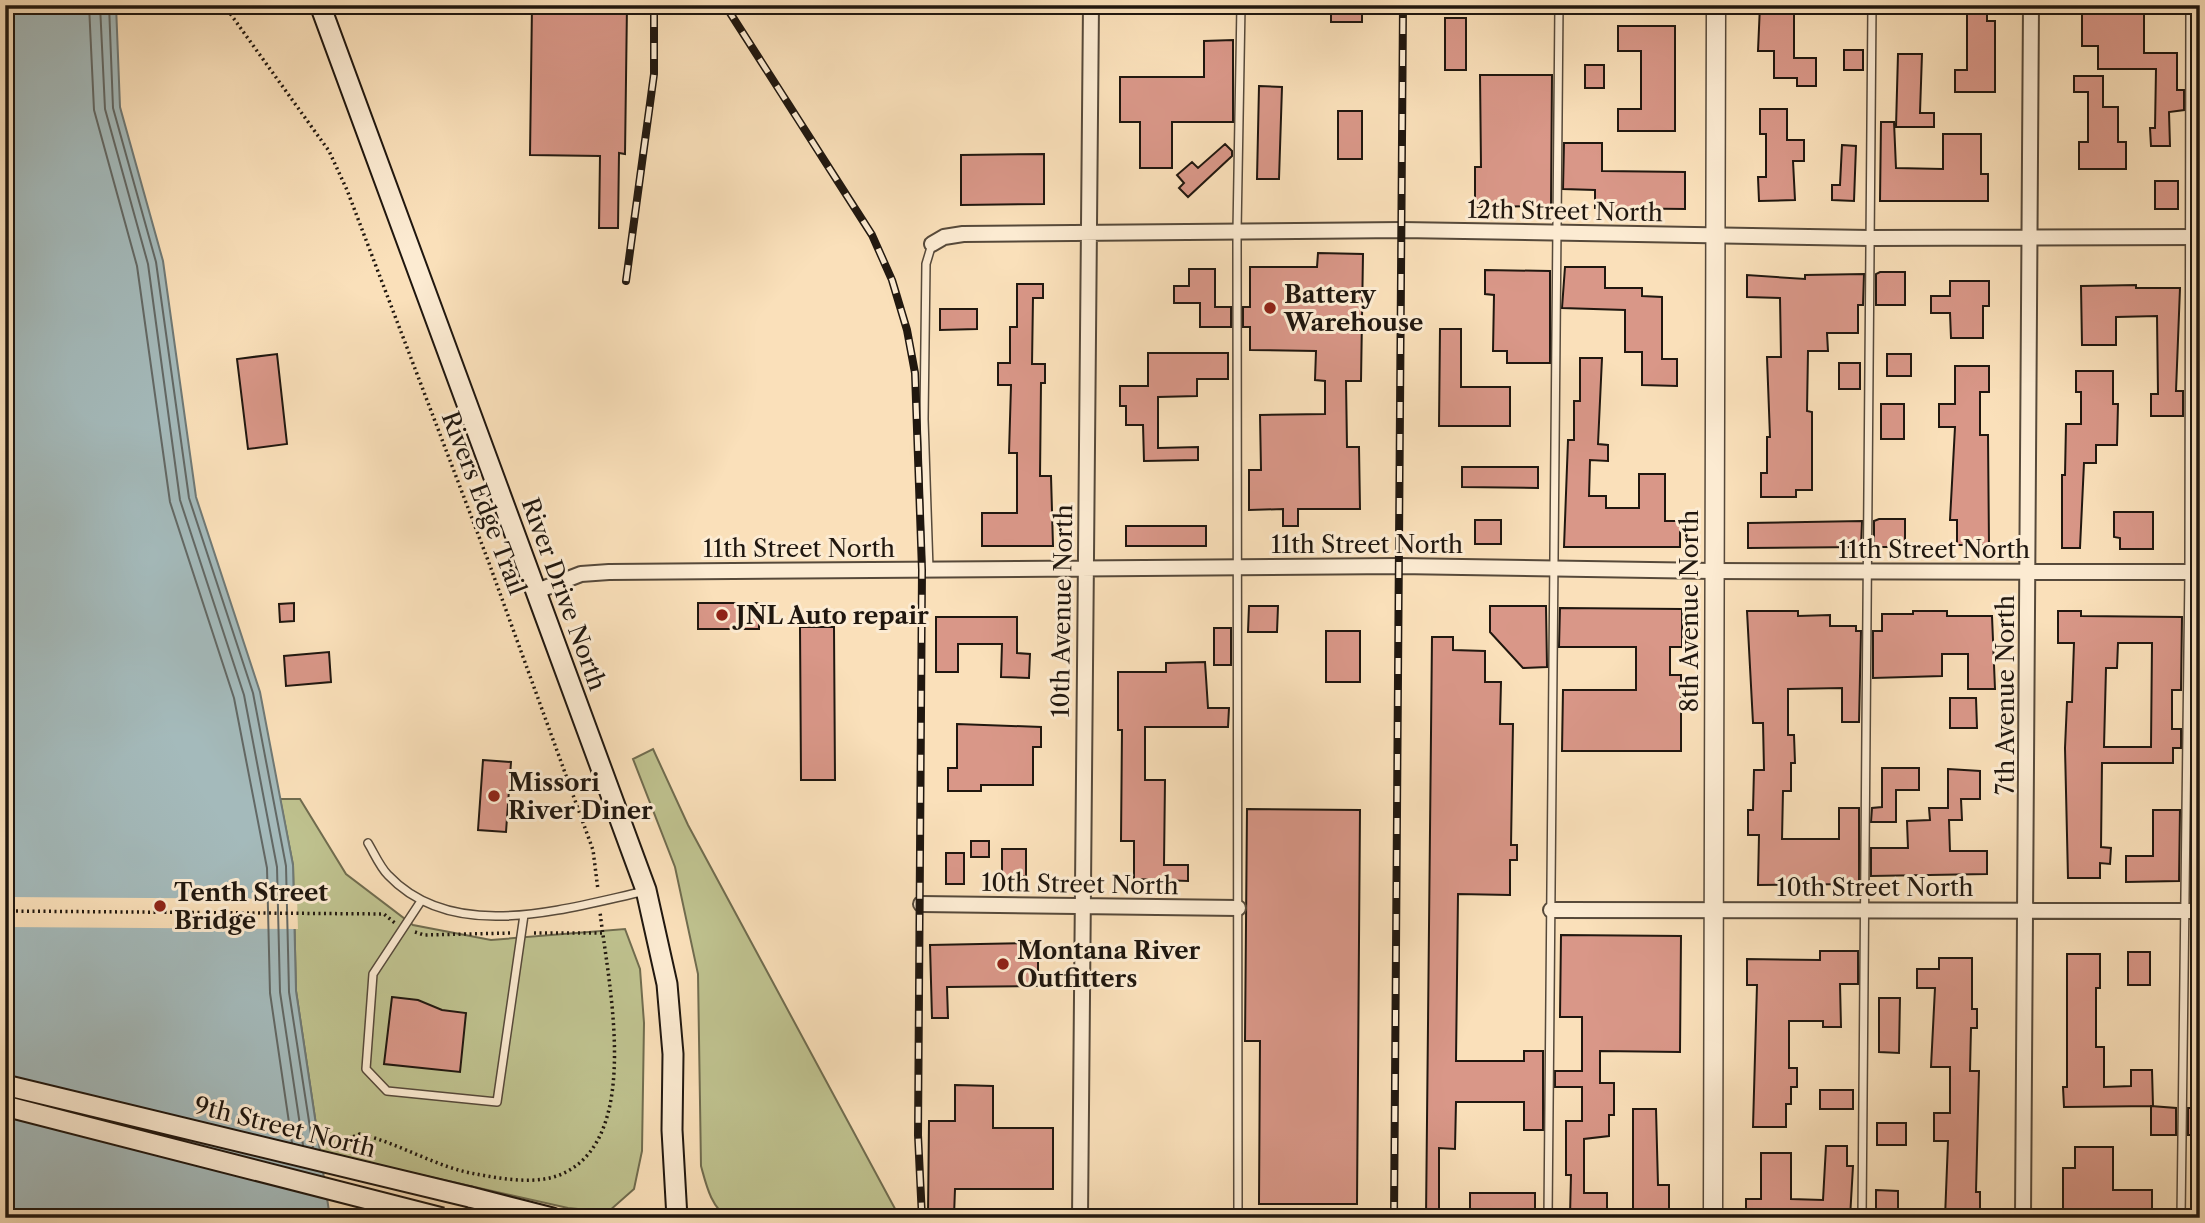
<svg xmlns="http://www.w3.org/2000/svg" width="2205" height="1223" font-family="'Libre Caslon Text',serif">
<rect width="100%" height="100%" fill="#fae0ba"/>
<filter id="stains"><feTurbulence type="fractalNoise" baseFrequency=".00286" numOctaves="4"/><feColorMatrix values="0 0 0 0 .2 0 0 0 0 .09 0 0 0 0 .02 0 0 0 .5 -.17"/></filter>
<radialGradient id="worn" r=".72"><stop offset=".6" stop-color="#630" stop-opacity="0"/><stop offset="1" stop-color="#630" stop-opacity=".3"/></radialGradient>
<!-- green -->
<path fill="#bfc28f" stroke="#706c4f" stroke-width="2" d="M653,749l35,76 212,393h-171c-18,-10 -23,-34 -28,-52l-3,-192 -23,-107 -42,-108z
M280,799h20l46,75 67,51 78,15 134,-11 15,40 4,54 -2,128 -8,38 -26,23 -40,-4 -248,-56 -24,-161 -3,-126z"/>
<!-- water -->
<path fill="#a4babb" stroke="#6f7976" stroke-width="2" d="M5,5h111l4,102 43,154 33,236 64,195 33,173 3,126 34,227h-325z"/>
<!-- pier -->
<path fill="#fae0ba" d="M5,897l292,2 1,30 -293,-2z"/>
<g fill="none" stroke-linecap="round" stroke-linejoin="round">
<!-- shore -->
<path stroke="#626865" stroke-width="2" d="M89,5l5,105 43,156 33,236 64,196 33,170 3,125 22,150
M100,5l5,104 43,155 32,236 64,195 33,172 3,125 23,153
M109,5l4,103 43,154 33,236 64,195 33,173 3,126 24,155"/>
</g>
<!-- building -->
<path fill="#d99788" stroke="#20170f" stroke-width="2" fill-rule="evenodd" d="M532,5h95l-2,149 -6,-1 -1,75h-19l1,-72 -70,-1z
M1331,5h31v17h-31z
M1760,5h34v53h22v28h-19v-8h-23v-27h-16z
M1967,5h20v16h8v71h-40v-22h12z
M2082,5h62v48h33v37h7v20l-15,2 1,34h-19l-1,-18h5l1,-59h-58v-23h-16z
M1445,18h21v52h-21z
M1618,26h57v105h-57v-22h23v-58h-23z
M1233,40v82h-61v46h-32v-46h-20v-45h84v-36z
M1844,50h19v20h-19z
M1898,54h24l-2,59h14v14h-38z
M1585,65h19v23h-19z
M1480,75h72l-1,131 -76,1v-40h6z
M2074,76h29v31h15v35h8v27h-47v-27h9v-50h-14z
M1259,86l23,1 -3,92h-22z
M1760,109h27v31h17v21h-11l2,39 -36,1 -1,-24h8v-43h-6z
M1338,111h24v48h-24z
M1881,122h13l2,46 47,1v-35h38v40h7v27h-108z
M1564,143h38v28l83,1v37l-90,-1v-18l-32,-1z
M1225,144l7,7v5l-44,41 -9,-9 5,-5 -7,-8 15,-13 6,6z
M1842,145l14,1 -2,55 -22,-1v-15h8z
M1044,154v50l-83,1v-50z
M2155,181h23v28h-23z
M1318,253l45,1 -2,127h-15l1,66h12l1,62h-62v17h-15v-17l-34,1v-40h12l-1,-55 65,-1v-33l-10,-1 1,-29 -66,-1v-23h-7v-20h7v-40h67z
M1565,267h40v21h37v8l20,1v62h15v27l-35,-1v-33h-17v-42l-63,-2z
M1189,269h26v38h16v20h-31v-24h-26v-17h15z
M1485,270l65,1v92h-43v-12h-14l1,-56 -9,-1z
M1880,272h25v33h-29v-31z
M1864,274l-1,31h-5v28h-31l1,18h-20l-1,60 5,1v78h-16v7h-35v-24h6v-36h3l-3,-80h14l-1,-59 -33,-1v-22l58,4v-4z
M1950,281h39v25h-6v32h-32l-1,-25h-19v-17h19z
M1017,284h26v14h-10l-1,66h13v19h-4l-1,93h11l2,70h-71v-33h35v-60h-8l2,-68h-13v-22h12v-36h7z
M2136,285v3h44l-4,103h7v25h-32v-22h7l-1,-78 -41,1v28h-34l-1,-59z
M940,309h37v20l-37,1z
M1440,329h21v58h49v39h-71z
M1148,353h80v26h-31v17l-39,1v51l40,-1v13l-54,1 -1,-36h-17v-19h-6v-20h28z
M277,354l10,90 -39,5 -11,-90z
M1887,354h24v22h-24z
M1580,358h22l-4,86 10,1v16l-18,-1 -1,36h17v12h33v-34h26v47h15v26h-116l4,-107h6v-39h6z
M1839,363h21v26h-21z
M1955,366h34v26h-9v43h8l1,110h-32v-25h-7l5,-93h-16v-23h16z
M2076,371h37v33h5l-1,41h-21v18h-12l-4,85h-18v-73h3l1,-51h15v-32h-5z
M2195,390h5v26h-5z
M1881,404h23v35h-23z
M1462,467h76v21l-76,-1z
M2114,512h39v37h-33v-11l-6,-1z
M1879,519h26v28h-31v-26z
M1475,520h26v24h-26z
M1862,521l-1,26 -113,1v-25z
M1126,526h80v20h-80z
M294,603v18l-14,1 -1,-18z
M698,603h61v26h-61z
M1249,606h29l-1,26h-29z
M1490,606h56l1,61 -24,1 -33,-36z
M1560,608l122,1v38h-12v28h11v76h-119l1,-61h73v-43h-77z
M1747,611h51v5l32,-1v11h26v5h5l-2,91h-17v-34l-54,1v46h6l1,28h-4v28h-8l-1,48h57v-31h20v76l-101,1 1,-50h-11v-25h5l1,-40h10l-1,-47h-10z
M1913,611h34v5h45l3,73h-27v-35h-26v22l-69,2v-47h9v-17h31z
M2058,611h23v5l101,1 -1,73h-9v39h9v19h-8v15h-71l-1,84 10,1 -1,16 -10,-1v15h-32l-3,-130 2,-46h5l2,-59h-16zM2118,643h34l-1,104h-47l2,-79h11z
M936,617h81v36l13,1 -1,24 -28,-1 1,-33h-44v28h-22z
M2195,617h5v73h-6z
M800,627h34l1,153h-34z
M1214,628h17v37h-17z
M1326,631h34v51h-34z
M1432,637h21v13l32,1v31h16l-1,42h13l-2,121h6v15h-7v35l-52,-1 -2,167h68v-10h19v79h-19v-28h-68l-1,47 -16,-1v70h-13z
M329,652l2,30 -45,4 -2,-30z
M1205,662l3,46h21l-1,19h-83v53h20l-1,85h24v16l-54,-2v-38h-13l1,-111h-4v-58h48v-9z
M1950,698h26l1,30h-27z
M957,724l84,3v20h-8v38h-52v6h-33v-23h9z
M2193,729h7v19h-7z
M483,760l28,2 -5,70 -28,-2z
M1882,768h37v22h-23v32h-25l1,-14 10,-1z
M1948,769l32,2v28h-19l1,21h-13l1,31h37v23l-116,2v-28h37l-1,-27 23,-1 -1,-12h19z
M1247,809l113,1 -3,394h-98l1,-163h-15z
M2153,810h27l-1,71 -53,1v-26h27z
M2192,810h8v71h-9z
M971,841h18v16h-18z
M1002,849h24v27h-24z
M946,853h18v31h-18z
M1561,935l120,1 -1,116 -80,-1v32h14v32h-5v21l-25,3v54h23v24l-37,-1 1,-41h-5v-54h16v-34h-27v-16h27v-54h-22z
M1038,943v43l-91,1 1,31h-16l-2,-73z
M1820,951h38v33h-18l1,43h-18v-6h-34v47h8v19h-6v17h-5v23h-33l4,-142h-10v-26l73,1z
M2128,952h22v33h-22z
M2067,954h33v34h-4v59h8v40l27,-1v-16h21l1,36 -89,1 -1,-20h4z
M1939,958h33v51h5v19h-6l-1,43h9l-3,121h4v26h-35l3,-77h-14v-28h16v-46h-19l4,-79h-18v-19h22z
M392,997l26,3 24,10 24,3 -6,59 -76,-8z
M1879,998h21l-1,55 -20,-1z
M955,1085l38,1v42h60v61h-98l-1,27h-26l1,-95h26z
M1820,1090h33v19h-33z
M2151,1106l25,2v27h-25z
M2188,1108h12v27h-12z
M1633,1109h23l2,76h11v33h-36z
M1877,1123h29v22h-29z
M1826,1146h21v20h6l-3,52h-104v-19h15v-46h30v46l32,1z
M2075,1147h38v43h39v21h-43v7h-46v-50h12z
M1876,1190l22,1v20l-22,-1z
M1470,1193h65v25h-65z"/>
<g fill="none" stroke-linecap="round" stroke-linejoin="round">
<!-- service casing -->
<g stroke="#56493a" stroke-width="10">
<path id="service" d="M929,569l-5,-150 2,-155 6,-20
M368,843c6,10 12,24 20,32 66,70 178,33 258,16
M421,901l-48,73 -7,95 21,22 110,11 27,-187
M1238,1218l-1,-987 4,-226
M1548,1218l11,-1213
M1862,1218l10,-1213
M2181,1218l8,-646 1,-567"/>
</g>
<!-- minor casing -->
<g stroke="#56493a" stroke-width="18">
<path id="minor" d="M932,244l12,-7 19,-3 439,-4 468,8 330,-1
M537,591l44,-17 28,-2 790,-6 314,5 487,1
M921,904l317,4
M1551,910l649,1
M1080,1218l11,-1213
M2023,1218l8,-1213"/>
</g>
<!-- tertiary casing -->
<g stroke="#56493a" stroke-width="21">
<path id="tertiary" d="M1713,1218l3,-1213"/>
</g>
<!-- secondary casing -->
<g stroke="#20170f" stroke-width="23">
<path id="secondary" d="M320,5l326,885 21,94 6,70 -1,76 5,88
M470,1197l82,21"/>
</g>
<!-- path -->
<path stroke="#20170f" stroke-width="3.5" stroke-dasharray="2 3.5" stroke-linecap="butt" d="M224,5l105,146 18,39 142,373 104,287 5,40
M5,911l379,3 11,9
M415,932l9,3 88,-2
M534,933h69
M342,1150l-1,-9 19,-7c39,9 78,34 116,40 27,5 64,12 90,-2 76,-39 42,-190 34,-260"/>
<!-- service -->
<use href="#service" stroke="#fcebd2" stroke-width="7"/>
<!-- minor -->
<use href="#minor" stroke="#fcebd2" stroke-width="14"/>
<!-- tertiary -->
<use href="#tertiary" stroke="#fcebd2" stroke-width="18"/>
<!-- secondary -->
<use href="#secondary" stroke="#fcebd2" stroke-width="19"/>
<!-- rail casing -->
<g stroke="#20170f" stroke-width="8">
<path id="rail" d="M725,5l147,230 20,45 15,50 8,43 7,197 -4,565 4,83
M626,281l28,-207v-69
M1394,1218l9,-1213"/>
</g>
<!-- rail -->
<use href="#rail" stroke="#fcebd2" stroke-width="5" stroke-dasharray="16" stroke-linecap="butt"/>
<!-- secondary-bridge casing -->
<g stroke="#20170f" stroke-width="23" stroke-linecap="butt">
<path id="secondary-bridge" d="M5,1085l465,112
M5,1106l437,112"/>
</g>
<!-- secondary-bridge -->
<use href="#secondary-bridge" stroke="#fcebd2" stroke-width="19"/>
</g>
<!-- markers -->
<g fill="#8f2418" stroke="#fcebd2" stroke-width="2.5">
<circle cx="1270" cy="308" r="7"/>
<circle cx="722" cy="615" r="7"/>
<circle cx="494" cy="796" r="7"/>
<circle cx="160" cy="906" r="7"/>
<circle cx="1003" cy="964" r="7"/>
</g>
<g text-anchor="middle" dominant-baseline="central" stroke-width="6" stroke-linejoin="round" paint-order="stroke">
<!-- street labels -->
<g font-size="24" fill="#20170f" stroke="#fcebd2">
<text transform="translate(1565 211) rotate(1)">12th Street North</text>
<text transform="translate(484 503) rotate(69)">Rivers Edge Trail</text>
<text x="1367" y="544">11th Street North</text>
<text x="799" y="548">11th Street North</text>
<text x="1934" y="549">11th Street North</text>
<text transform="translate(564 594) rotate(70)">River Drive North</text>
<text transform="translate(1062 611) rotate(-89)">10th Avenue North</text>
<text transform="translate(1689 611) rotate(-90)">8th Avenue North</text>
<text transform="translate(2005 695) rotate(-90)">7th Avenue North</text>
<text transform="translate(1080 884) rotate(1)">10th Street North</text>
<text x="1875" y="887">10th Street North</text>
<text transform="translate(285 1127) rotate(14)">9th Street North</text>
</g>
<!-- poi labels -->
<g font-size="24" font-weight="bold" fill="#20170f" stroke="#fcebd2" text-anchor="start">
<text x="1284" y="294">Battery<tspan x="1284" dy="28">Warehouse</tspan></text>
<text x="736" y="615">JNL Auto repair</text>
<text x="508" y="782">Missori<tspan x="508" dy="28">River Diner</tspan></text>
<text x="174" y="892">Tenth Street<tspan x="174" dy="28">Bridge</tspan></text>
<text x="1017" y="950">Montana River<tspan x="1017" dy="28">Outfitters</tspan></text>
</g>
</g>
<!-- margin -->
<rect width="2205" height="1223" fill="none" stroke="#fae0ba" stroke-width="28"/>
<rect x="7" y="7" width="2191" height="1209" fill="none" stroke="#20170f" stroke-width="3.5"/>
<rect x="14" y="14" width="2177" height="1195" fill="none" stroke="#20170f" stroke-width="2"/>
<rect width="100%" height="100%" filter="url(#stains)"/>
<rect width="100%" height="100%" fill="url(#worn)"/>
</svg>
